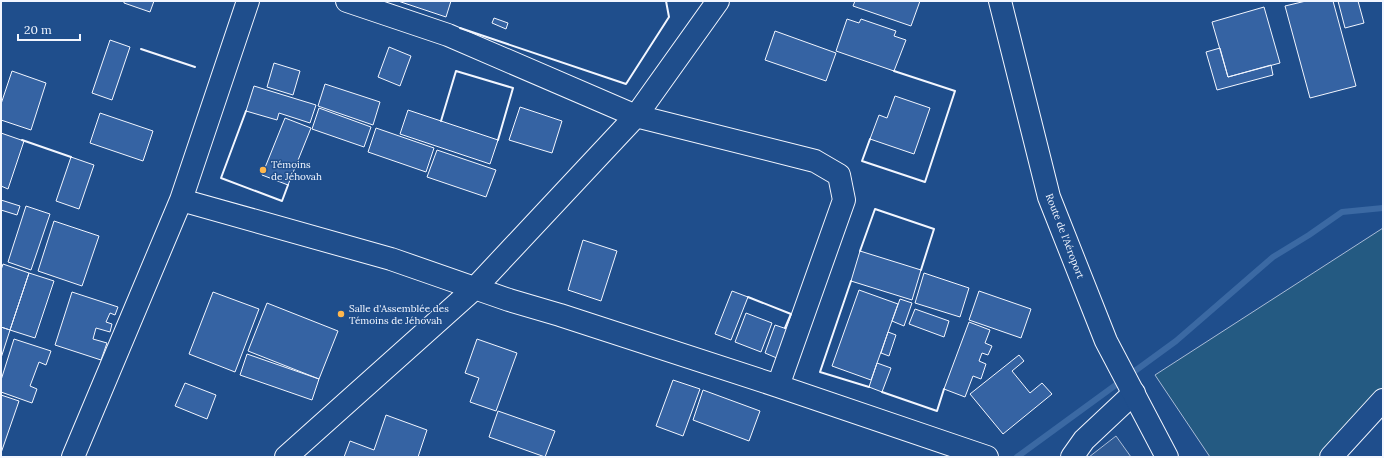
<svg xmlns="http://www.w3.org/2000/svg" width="1384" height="458" font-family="Lora,serif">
<rect width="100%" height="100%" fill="#1f4e8c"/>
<!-- green -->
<path fill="#245a82" stroke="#a8bbd7" d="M1383,228v178l-49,51h-124l-55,-82z"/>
<!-- parking -->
<path fill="#305b95" stroke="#a8bbd7" d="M1116,436l15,21h-42z"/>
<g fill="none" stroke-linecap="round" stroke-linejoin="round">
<!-- stream -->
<path stroke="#3b69a3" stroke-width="6" d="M1017,457l159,-116 97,-84 36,-22 33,-23 41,-4"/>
</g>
<!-- building -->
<path fill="#3563a3" stroke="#f2f6ff" d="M124,1h30l-4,11 -26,-9z
M398,1h53l-5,16z
M855,1h65l-9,25 -58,-20z
M1306,1h27l23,85 -46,12 -25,-92z
M1338,1h20l6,22 -19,5z
M1264,7l16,56 -52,14 -16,-55z
M494,18l14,5 -2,6 -14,-6z
M847,19l12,4 2,-4 35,12 -2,5 12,4 -12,31 -58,-20z
M775,31l61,22 -10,28 -61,-21z
M110,40l20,7 -18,53 -20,-7z
M389,47l22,9 -11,30 -22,-9z
M1220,48l8,29 43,-12 2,10 -56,15 -11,-38z
M274,63l26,8 -7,24 -26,-8z
M12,71l34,12 -15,47 -30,-10v-16z
M325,84l55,18 -7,23 -55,-19z
M254,86l62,19 -6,18 -31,-10 -2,7 -31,-9z
M895,96l35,12 -16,46 -44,-15 9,-24 8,3z
M520,107l42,14 -10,32 -43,-13z
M319,108l52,19 -7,20 -52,-18z
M408,110l90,30 -8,24 -90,-30z
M100,113l53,18 -10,30 -53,-18z
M285,118l26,10 -23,57 -26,-10z
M376,128l58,20 -8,24 -58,-20z
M1,133l23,8 -16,48 -7,-3z
M437,150l59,20 -10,27 -59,-20z
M71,157l23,8 -15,44 -23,-8z
M1,200l19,6 -3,9 -16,-5z
M26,206l24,8 -19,56 -23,-8z
M54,221l45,15 -17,50 -44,-15z
M583,240l34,11 -16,50 -33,-11z
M860,251l61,19 -9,30 -61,-19z
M3,264l26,9 -19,57 -9,-3v-57z
M29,273l25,8 -19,57 -25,-8z
M924,273l45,15 -9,29 -45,-14z
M859,290l39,14 -27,76 -39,-14z
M732,291l16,6 -17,43 -16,-6z
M979,291l52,18 -10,29 -52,-18z
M72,292l46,15 -3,8 -5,-2 -4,9 6,2 -2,8 -14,-4 -3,11 14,4 -6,17 -46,-15z
M213,292l46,17 -24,63 -46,-18z
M900,299l12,4 -8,23 -12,-5z
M267,303l71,28 -19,48 -71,-28z
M915,309l34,12 -5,16 -35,-13z
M746,313l26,10 -11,29 -26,-10z
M969,322l21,8 -5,13 7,3 -4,9 -6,-2 -3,8 7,3 -5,15 -8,-3 -8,21 -21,-8z
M775,325l15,5 -11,29 -14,-6z
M1,327l9,3 -9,28z
M888,332l8,3 -7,21 -8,-3z
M14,339l37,12 -5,14 -7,-3 -9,24 7,3 -5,14 -31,-11v-12z
M477,339l40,14 -21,58 -26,-9 9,-24 -14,-5z
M247,354l72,25 -7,21 -72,-25z
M1019,355l5,6 -12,10 18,22 12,-10 10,11 -49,40 -33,-40z
M877,363l14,5 -9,24 -13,-5z
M673,380l27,9 -17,47 -27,-10z
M185,383l31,12 -9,24 -32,-13z
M703,390l57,21 -11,30 -56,-21z
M1,395l18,6 -18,52z
M498,411l57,20 -10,26 -56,-20z
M386,415l41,15 -9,27h-74l6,-16 24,9z"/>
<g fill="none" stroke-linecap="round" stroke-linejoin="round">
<!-- minor casing -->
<g stroke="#f2f6ff" stroke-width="24">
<path id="minor" d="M347,1l101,34 188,81 179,45 24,14 5,25 -66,186
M181,200l210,59 118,41 51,15 218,71 209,71
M73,457l108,-257 67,-199
M286,457l189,-169 161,-172 82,-115
M1072,457l12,-17 50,-47
M1331,457l52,-57"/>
</g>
<!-- major casing -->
<g stroke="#f2f6ff" stroke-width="24">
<path id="major" d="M1000,1l49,196 57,144 61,116"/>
</g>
<!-- minor -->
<use href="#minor" stroke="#1f4e8c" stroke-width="22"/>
<!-- major -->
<use href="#major" stroke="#1f4e8c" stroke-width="22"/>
<!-- wall -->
<path stroke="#f2f6ff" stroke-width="2" d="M460,28l166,56 43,-67 -3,-16
M141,49l54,18
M246,111l-25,67 61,23 6,-16
M441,121l15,-50 57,17 -15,52
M870,139l-8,22 63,21 30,-91 -61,-20
M22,140l49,17
M860,251l15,-42 59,20 -13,41
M851,281l-31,91 49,15
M748,297l43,17 -6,14
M882,392l55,19 7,-22"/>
</g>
<!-- markers -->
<g fill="#ffb74d" stroke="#1f4e8c" stroke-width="1.5">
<circle cx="263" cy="170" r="4"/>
<circle cx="341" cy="314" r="4"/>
</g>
<g text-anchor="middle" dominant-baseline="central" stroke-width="3" stroke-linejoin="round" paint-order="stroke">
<!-- poi labels -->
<g font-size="10" fill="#f2f6ff" stroke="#1f4e8c" text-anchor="start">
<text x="271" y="164">Témoins<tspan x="271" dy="12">de Jéhovah</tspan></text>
<text x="349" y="308">Salle d'Assemblée des<tspan x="349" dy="12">Témoins de Jéhovah</tspan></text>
</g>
<!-- street labels -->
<g font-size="10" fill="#f2f6ff" stroke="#1f4e8c">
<text transform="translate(1065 236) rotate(69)">Route de l'Aéroport</text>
</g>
</g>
<!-- border -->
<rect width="1384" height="458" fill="none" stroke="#f2f6ff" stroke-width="4"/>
<!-- scale -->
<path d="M18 34v6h62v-6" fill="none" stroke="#f2f6ff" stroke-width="2"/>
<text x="24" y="34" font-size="12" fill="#f2f6ff" stroke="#1f4e8c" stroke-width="3" paint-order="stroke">20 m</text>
</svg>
